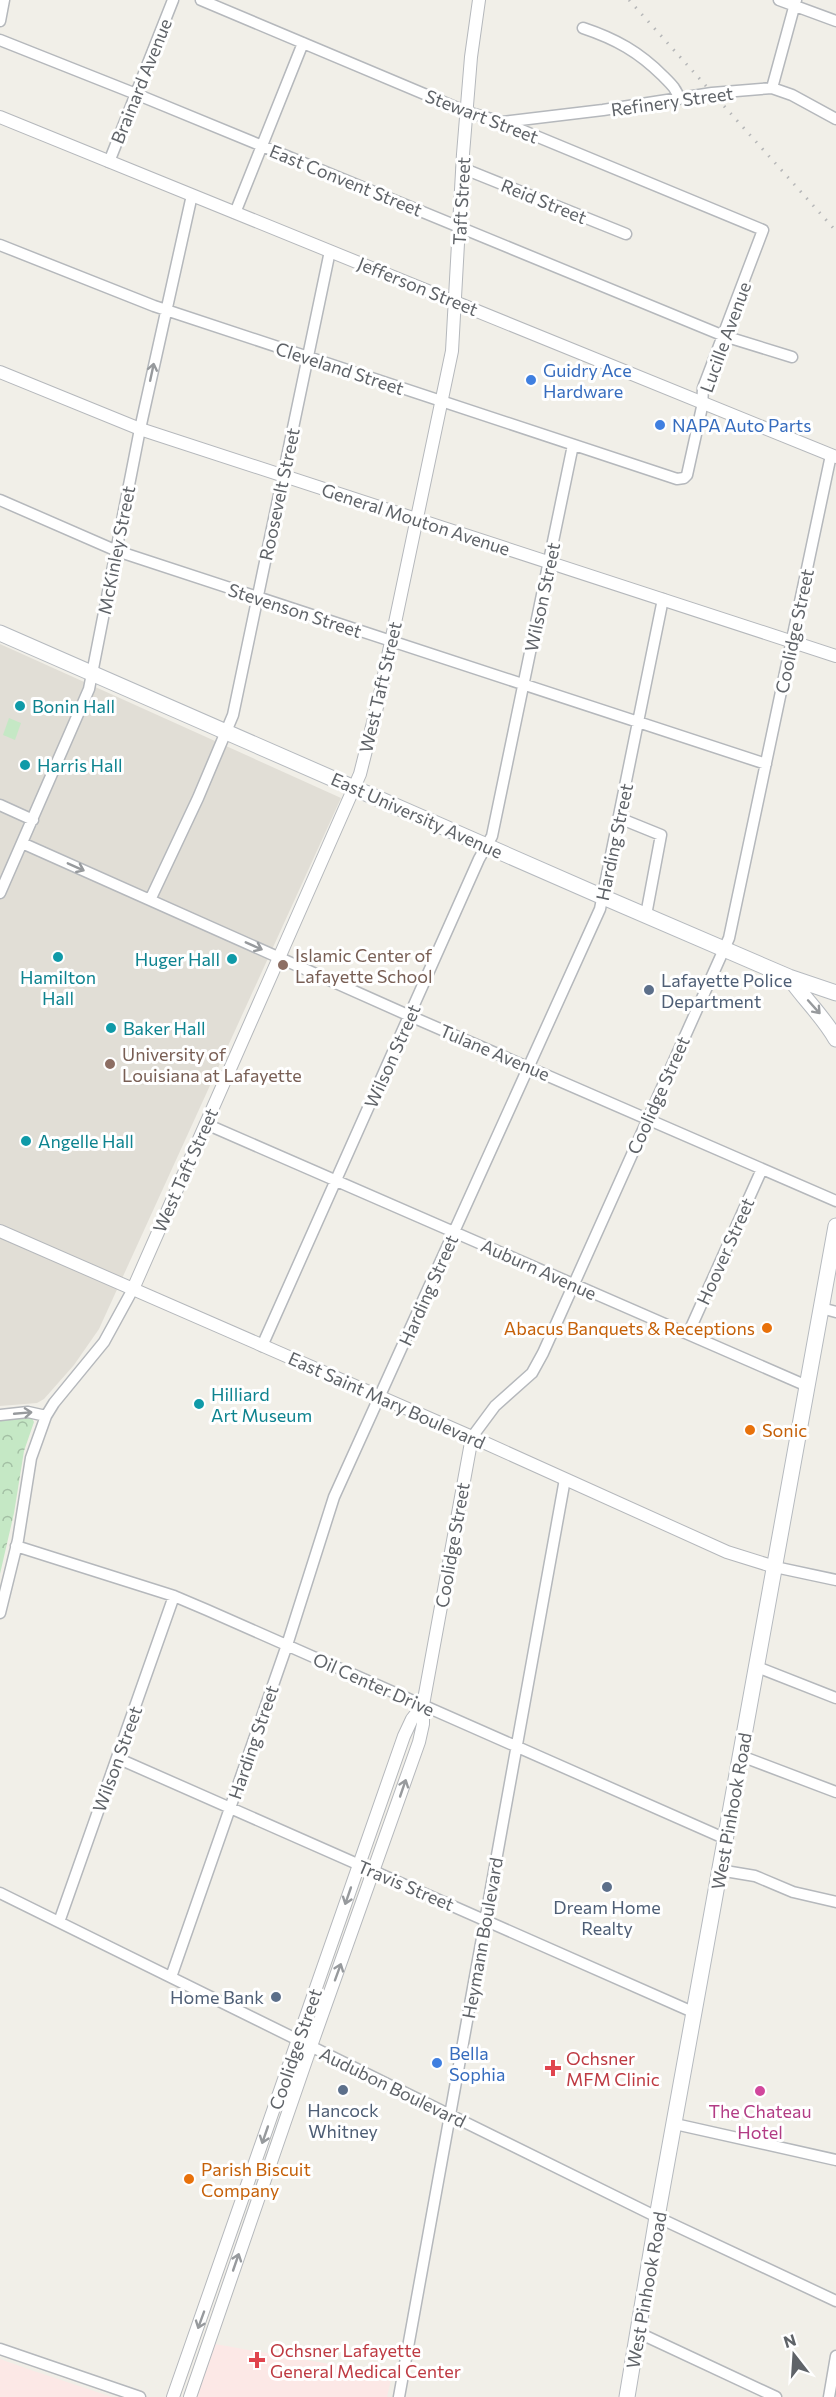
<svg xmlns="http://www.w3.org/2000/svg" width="836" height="2397" font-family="Commissioner,sans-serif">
<defs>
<pattern id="park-crowns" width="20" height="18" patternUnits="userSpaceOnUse" patternTransform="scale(1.5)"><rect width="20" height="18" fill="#c5e8c5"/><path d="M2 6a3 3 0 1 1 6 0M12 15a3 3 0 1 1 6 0" fill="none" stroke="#a3c0a4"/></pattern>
</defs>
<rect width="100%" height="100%" fill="#f1efe8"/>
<!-- education -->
<path fill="#e1ded6" d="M0,644l341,154 -242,531 -25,36 -30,34 -7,4 -37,3z"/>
<!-- medical -->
<path fill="#fce8e6" d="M215,2344l177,31 -5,22h-190z
M0,2359l28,10 84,28h-112z"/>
<!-- grass -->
<path fill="#c5e8c5" d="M9,718l12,5 -6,17 -12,-5z"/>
<!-- park -->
<path fill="url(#park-crowns)" d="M31,1416l3,6 -10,29 -10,62 -14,61v-153z"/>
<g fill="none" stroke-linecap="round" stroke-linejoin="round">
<!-- minor casing -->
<g stroke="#b5b8bc" stroke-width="13">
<path id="minor" d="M779,0l57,21
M0,21l4,-21
M583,28c33,11 56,24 80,48 7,7 14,13 16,23
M0,40l136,54 588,242 68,21
M772,88l24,-88
M503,122l100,-12 109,-17 60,-5 20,7 44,24
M109,162l64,-162
M462,168l164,66
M235,213l68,-170
M0,245l154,61 523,173 7,-1 3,-3 15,-68 1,-19 60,-158 -261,-108 -35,-10 -266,-112
M0,500l117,51 649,213
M0,805l33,15
M619,818l42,17 -15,80
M22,843l388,173 426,185
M0,893l89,-204 51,-260 52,-234
M150,900l48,-102 35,-83 97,-464
M206,1124l601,262
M821,1308l15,4
M688,1334l74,-165
M262,1346l217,-487 13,-23 81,-391
M0,1415l28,-3 18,4
M472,1437l23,-31 37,-33 11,-20 186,-415 102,-483
M16,1546l158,50 33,14 519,229
M775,1567l61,13
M0,1613l18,-73 13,-82 15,-42 8,-13 50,-61 29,-53
M757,1667l79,31
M741,1756l95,36
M117,1758l578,255
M719,1870l36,6 38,16 43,10
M0,1893l657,324 179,84
M59,1922l115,-326
M171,1977l116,-332 47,-148 266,-588 63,-310
M675,2124l161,36
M639,2333l137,64
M0,2349l140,48
M399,2397l166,-918
M829,2397l7,-41"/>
</g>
<!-- tertiary casing -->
<g stroke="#b5b8bc" stroke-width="14">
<path id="tertiary" d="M0,117l836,340
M0,372l140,57 696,227
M0,1231l472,206 255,115 48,15
M133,1289l227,-515 19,-75 73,-348 11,-197 8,-97 8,-57
M173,2397l231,-661 8,-17 11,-14
M190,2397l121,-351 108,-304 4,-18v-19l49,-268"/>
</g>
<!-- secondary casing -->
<g stroke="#b6babf" stroke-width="17">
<path id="secondary" d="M0,633l603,264 186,80 47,16
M789,977c15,22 34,39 47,62
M627,2397l30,-180 179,-991"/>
</g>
<!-- minor -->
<use href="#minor" stroke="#fff" stroke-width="10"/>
<!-- tertiary -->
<use href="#tertiary" stroke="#fff" stroke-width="12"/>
<!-- secondary -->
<use href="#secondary" stroke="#fff" stroke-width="15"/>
<!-- rail -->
<path stroke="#b6b7b8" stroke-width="3" stroke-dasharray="1.5 8" stroke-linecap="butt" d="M629,0l207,231"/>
</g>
<!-- one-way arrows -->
<defs><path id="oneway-shaft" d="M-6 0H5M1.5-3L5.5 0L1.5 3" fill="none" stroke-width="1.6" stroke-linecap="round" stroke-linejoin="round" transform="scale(1.5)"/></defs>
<g stroke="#979a9d">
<use href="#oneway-shaft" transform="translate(152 372) rotate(-78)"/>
<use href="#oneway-shaft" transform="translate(76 867) rotate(24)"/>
<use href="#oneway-shaft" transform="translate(254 946) rotate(24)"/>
<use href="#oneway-shaft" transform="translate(814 1007) rotate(48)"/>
<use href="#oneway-shaft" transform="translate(23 1413) rotate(-5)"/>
<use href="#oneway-shaft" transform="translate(403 1788) rotate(-71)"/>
<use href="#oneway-shaft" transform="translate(348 1896) rotate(109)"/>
<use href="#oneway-shaft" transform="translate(338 1972) rotate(-70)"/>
<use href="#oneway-shaft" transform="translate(265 2135) rotate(109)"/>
<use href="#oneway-shaft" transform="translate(236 2262) rotate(-71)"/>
<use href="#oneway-shaft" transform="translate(201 2320) rotate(110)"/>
</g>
<!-- markers -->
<g fill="#3f7fe0" stroke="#fff" stroke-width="2">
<circle cx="531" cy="380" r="6"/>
<circle cx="660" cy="425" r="6"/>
<circle cx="437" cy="2063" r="6"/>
</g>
<g fill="#0f9aa8" stroke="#fff" stroke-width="2">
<circle cx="20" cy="706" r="6"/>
<circle cx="25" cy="765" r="6"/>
<circle cx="58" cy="957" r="6"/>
<circle cx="232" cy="959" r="6"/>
<circle cx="111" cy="1028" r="6"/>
<circle cx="26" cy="1141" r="6"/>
<circle cx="199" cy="1404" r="6"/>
</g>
<g fill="#8d6e63" stroke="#fff" stroke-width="2">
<circle cx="283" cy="965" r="6"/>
<circle cx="110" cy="1064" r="6"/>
</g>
<g fill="#5c6f8a" stroke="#fff" stroke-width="2">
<circle cx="649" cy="990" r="6"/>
<circle cx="607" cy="1887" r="6"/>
<circle cx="276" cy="1997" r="6"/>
<circle cx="343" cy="2090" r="6"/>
</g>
<g fill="#e8710a" stroke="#fff" stroke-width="2">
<circle cx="767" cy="1328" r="6"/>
<circle cx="750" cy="1430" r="6"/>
<circle cx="189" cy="2179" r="6"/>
</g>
<g fill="#e0444e" stroke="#fff" stroke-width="2">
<path d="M550 2059h6v6h6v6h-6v6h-6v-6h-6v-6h6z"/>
<path d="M254 2351h6v6h6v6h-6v6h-6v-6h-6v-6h6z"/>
</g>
<circle fill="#d1479c" stroke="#fff" stroke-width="2" cx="760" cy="2091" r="6"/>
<g text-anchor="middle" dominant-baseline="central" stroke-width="6" stroke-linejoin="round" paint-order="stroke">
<!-- street labels -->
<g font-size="18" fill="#5f6368" stroke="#fff">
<text transform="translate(141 81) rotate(-68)">Brainard Avenue</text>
<text transform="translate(672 101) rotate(-8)">Refinery Street</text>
<text transform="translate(482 116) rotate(21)">Stewart Street</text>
<text transform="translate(346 180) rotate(22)">East Convent Street</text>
<text transform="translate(461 201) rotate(-87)">Taft Street</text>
<text transform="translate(544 201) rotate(22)">Reid Street</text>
<text transform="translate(418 286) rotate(22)">Jefferson Street</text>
<text transform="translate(725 337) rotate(-70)">Lucille Avenue</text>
<text transform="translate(340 368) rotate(18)">Cleveland Street</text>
<text transform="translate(279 494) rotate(-78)">Roosevelt Street</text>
<text transform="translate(416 519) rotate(18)">General Mouton Avenue</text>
<text transform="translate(116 550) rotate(-79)">McKinley Street</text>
<text transform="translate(542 597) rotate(-78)">Wilson Street</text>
<text transform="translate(295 610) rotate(18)">Stevenson Street</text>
<text transform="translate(794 631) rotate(-78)">Coolidge Street</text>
<text transform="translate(380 687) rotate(-77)">West Taft Street</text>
<text transform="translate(417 815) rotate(24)">East University Avenue</text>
<text transform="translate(614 842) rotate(-78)">Harding Street</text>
<text transform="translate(495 1052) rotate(23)">Tulane Avenue</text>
<text transform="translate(392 1056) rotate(-66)">Wilson Street</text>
<text transform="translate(658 1095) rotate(-66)">Coolidge Street</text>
<text transform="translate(185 1170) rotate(-66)">West Taft Street</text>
<text transform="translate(725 1251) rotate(-66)">Hoover Street</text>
<text transform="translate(539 1269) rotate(24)">Auburn Avenue</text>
<text transform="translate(428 1290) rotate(-66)">Harding Street</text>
<text transform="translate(387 1400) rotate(24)">East Saint Mary Boulevard</text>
<text transform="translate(452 1545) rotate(-80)">Coolidge Street</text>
<text transform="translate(374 1684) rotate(24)">Oil Center Drive</text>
<text transform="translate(253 1742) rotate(-71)">Harding Street</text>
<text transform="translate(117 1759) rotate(-70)">Wilson Street</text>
<text transform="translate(731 1811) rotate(-80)">West Pinhook Road</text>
<text transform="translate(406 1885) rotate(23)">Travis Street</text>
<text transform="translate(482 1938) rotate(-80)">Heymann Boulevard</text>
<text transform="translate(295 2049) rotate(-71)">Coolidge Street</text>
<text transform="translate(393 2087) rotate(26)">Audubon Boulevard</text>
<text transform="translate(646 2290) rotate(-80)">West Pinhook Road</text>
</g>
<!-- shop labels -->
<g font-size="18" fill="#366cbe" stroke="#fff" text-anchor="start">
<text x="543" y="370">Guidry Ace<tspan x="543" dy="21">Hardware</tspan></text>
<text x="672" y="425">NAPA Auto Parts</text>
<text x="449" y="2053">Bella<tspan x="449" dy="21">Sophia</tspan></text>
</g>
<!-- culture labels -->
<g font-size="18" fill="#0d838f" stroke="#fff" text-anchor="start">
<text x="32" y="706">Bonin Hall</text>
<text x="37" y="765">Harris Hall</text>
<text x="220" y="959" text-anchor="end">Huger Hall</text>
<text x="58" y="977" text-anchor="middle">Hamilton<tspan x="58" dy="21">Hall</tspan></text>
<text x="123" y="1028">Baker Hall</text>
<text x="38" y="1141">Angelle Hall</text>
<text x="211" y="1394">Hilliard<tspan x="211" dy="21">Art Museum</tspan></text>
</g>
<!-- education labels -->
<g font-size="18" fill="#785e54" stroke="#fff" text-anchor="start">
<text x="295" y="955">Islamic Center of<tspan x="295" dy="21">Lafayette School</tspan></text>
<text x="122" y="1054">University of<tspan x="122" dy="21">Louisiana at Lafayette</tspan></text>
</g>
<!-- service labels -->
<g font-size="18" fill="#4e5e75" stroke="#fff">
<text x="661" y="980" text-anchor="start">Lafayette Police<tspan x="661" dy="21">Department</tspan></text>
<text x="607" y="1907">Dream Home<tspan x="607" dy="21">Realty</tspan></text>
<text x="264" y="1997" text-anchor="end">Home Bank</text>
<text x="343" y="2110">Hancock<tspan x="343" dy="21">Whitney</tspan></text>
</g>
<!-- food labels -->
<g font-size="18" fill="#c56008" stroke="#fff" text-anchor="start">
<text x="755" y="1328" text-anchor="end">Abacus Banquets &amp; Receptions</text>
<text x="762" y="1430">Sonic</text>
<text x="201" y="2169">Parish Biscuit<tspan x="201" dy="21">Company</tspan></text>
</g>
<!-- health labels -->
<g font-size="18" fill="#be3a42" stroke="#fff" text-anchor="start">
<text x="566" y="2058">Ochsner<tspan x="566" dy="21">MFM Clinic</tspan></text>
<text x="270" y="2350">Ochsner Lafayette<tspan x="270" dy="21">General Medical Center</tspan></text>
</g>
<!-- hotel labels -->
<g font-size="18" fill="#b23c85" stroke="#fff">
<text x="760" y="2111">The Chateau<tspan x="760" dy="21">Hotel</tspan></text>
</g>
</g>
<!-- north arrow -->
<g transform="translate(794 2355) rotate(343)" stroke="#ffffff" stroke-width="4.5" paint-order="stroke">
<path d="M0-4.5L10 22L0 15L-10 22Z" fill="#5f6368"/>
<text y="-9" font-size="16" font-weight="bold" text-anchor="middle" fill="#5f6368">N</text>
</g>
</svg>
